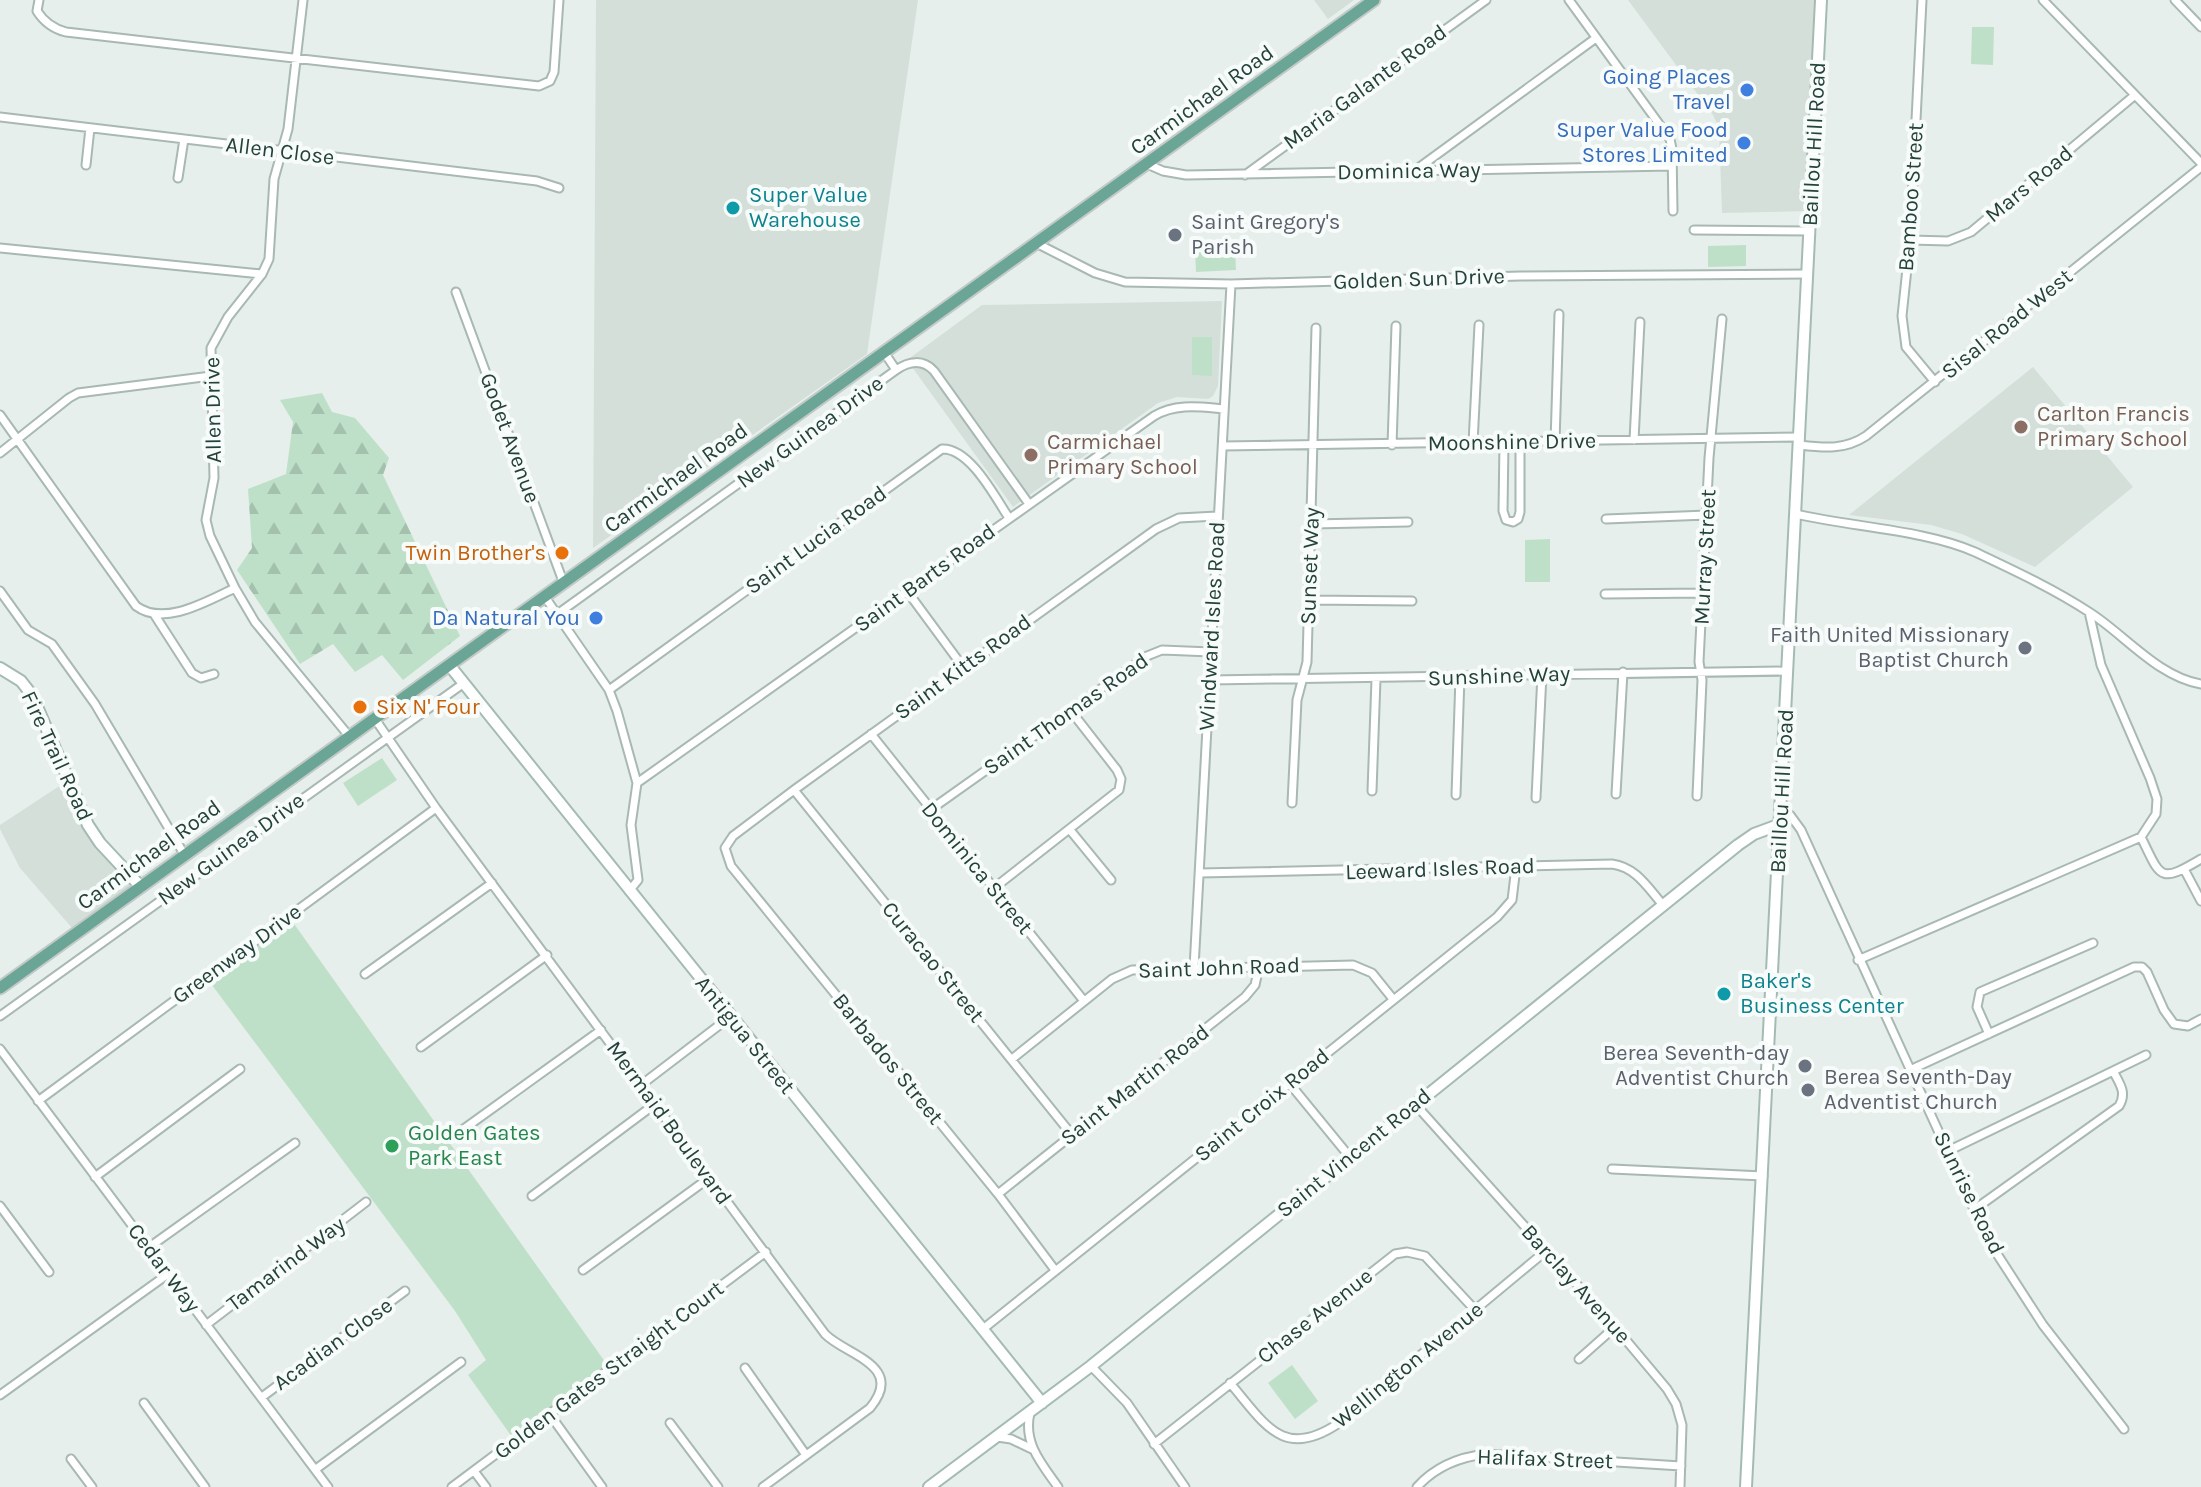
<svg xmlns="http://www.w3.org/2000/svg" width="2201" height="1487" font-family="Karla,sans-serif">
<defs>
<pattern id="forest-firs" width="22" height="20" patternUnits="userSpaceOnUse" patternTransform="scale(2)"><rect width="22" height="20" fill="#bfe0c8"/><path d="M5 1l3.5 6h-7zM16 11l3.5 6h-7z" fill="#a4c1ad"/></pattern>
</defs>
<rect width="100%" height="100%" fill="#e6efeb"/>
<!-- built -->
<path fill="#d4dfda" d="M596,0h322l-51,354 -274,194z
M1314,0h40l-26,19z
M1628,0h190l-10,211 -86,2 -3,-85 -6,-13z
M1222,301l-4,85 -5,10 -5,3 -31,-2 -19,6 -145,104 -106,-147 75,-55z
M2033,367l100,120 -98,80 -73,-33 -31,-9 -82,-10z
M64,783l19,40 53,60 -64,45 -52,-60 -20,-39v-4z"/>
<!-- forest -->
<path fill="url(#forest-firs)" d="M322,393l10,19 23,6 34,40 -6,17 77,161 -57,44 -21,-25 -27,17 -22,-28 -33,20 -63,-94 15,-22 -4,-59 38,-15 7,-52 -13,-22z"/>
<!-- garden -->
<path fill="#bfe0c8" d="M1972,27h22l-1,38 -22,-1z
M1746,245v21l-38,1v-21z
M1235,248l1,22 -40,2 -1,-23z
M1192,337h20v39l-20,-1z
M1550,539v43h-25v-42z
M382,758l15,22 -39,26 -15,-23z
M292,921l316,445 -96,71 -44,-62 18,-15 -31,-49 -246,-330z
M1292,1365l26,36 -23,18 -27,-36z"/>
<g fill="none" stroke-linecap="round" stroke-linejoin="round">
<!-- street casing -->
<g stroke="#a8b8b2" stroke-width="11">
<path id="street" d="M39,0l-2,11c7,11 17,18 29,21l473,54 11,-5 4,-9 5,-72
M303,0l-15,129 -14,50 -5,80 -7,15 -34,43 -17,31 3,130 -8,42 4,16 25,52 20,34 94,114
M1569,0l101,139 2,10 1,62
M1922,0l-12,240 -8,76 4,31 29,35
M2043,0l158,163
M2175,0l26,27
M0,117l537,64 22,7
M1147,164l16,7 23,4 486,-9
M86,165l4,-37
M1417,169l179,-131
M1245,175l241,-175
M178,178l6,-39
M1694,230l116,1
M1910,240l38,1 23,-9 164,-137
M1038,244l57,29 30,9 106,2 290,-8 287,-2
M0,248l262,26
M456,292l108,292
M884,352l12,18
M0,415l136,191c28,21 71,-5 99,-18
M1634,440l6,-118
M1504,442l-1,69 3,9 7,2 5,-3 2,-7v-70
M1555,442l4,-128
M1473,443l6,-118
M1392,445l4,-119
M1800,445c24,3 45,5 66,-9l335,-269
M1223,446l577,-9
M0,453l69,-55 9,-5 133,-17
M1796,514c55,13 130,16 179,38 38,18 79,37 114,60 35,22 69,65 112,72
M1606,519l101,-4
M1312,524l96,-2
M0,591l28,39 24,14 43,60 89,150
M907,591l56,76
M1605,594l99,-1
M545,597l64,93 8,21 20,72 -6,42 7,55 -9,11
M1309,600l103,1
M154,614l38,59 9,5 13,-4
M556,615l340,-245c13,-9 27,-11 38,1l95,133
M1210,680l578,-9
M609,690l333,-241c28,-1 53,48 67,69
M375,719l61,89 389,526c20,21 81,31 45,74l-107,79
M871,734l213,267
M637,783l517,-367c22,-13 46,-9 70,-7
M794,790l278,345
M1372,791l4,-112
M1616,794l7,-122
M1456,795l4,-118
M1697,796l5,-116 -3,-18 10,-204 13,-139
M1536,798l6,-124
M1292,803l5,-103 10,-38 9,-334
M930,810l217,-154 15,-6 49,2
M1781,811l9,4 11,15 187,410 55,85 81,104
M1070,830l41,50
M2141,837c20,41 18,47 60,22
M2184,869l17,32
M1200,873l412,-9c24,3 36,24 51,41
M994,888l125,-98 2,-11 -4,-9 -46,-59
M1858,960l283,-123 15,-23 1,-15 -7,-21 -49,-113 -12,-53
M1194,968l37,-684
M365,974l127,-91
M0,1016l464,-333
M1989,1034l-12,-27 3,-15 113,-49
M421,1047l126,-92
M0,1049l328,438
M1012,1059l100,-80 20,-9 221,-5 19,8 21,26
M1910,1070l224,-103h8l5,5 17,38 10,14 14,2 13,-7
M1290,1084l59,72
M641,1085l89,-68
M38,1101l398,-293
M1415,1104l200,223 52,62 9,15 6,21 -2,62
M454,1136l147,-106
M1948,1151l198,-96
M1612,1169l151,7
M95,1177l145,-108
M998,1194l247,-197 10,-12 4,-18
M532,1196l123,-92
M0,1206l49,66
M1975,1209l144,-103c8,-13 1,-22 -6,-35
M148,1248l147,-105
M583,1270l126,-92
M1055,1270l-57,-76 -267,-328 -6,-18 8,-12 61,-46 362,-261 23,-11 38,-2
M206,1325l160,-123
M983,1329l514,-412 15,-17 4,-33
M1579,1359l36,-32
M1091,1366l36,37 58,84
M745,1368l61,87
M1230,1383c35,41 53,78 109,40l208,-173
M0,1395l168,-121
M262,1397l143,-106
M144,1403l61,84
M1030,1413c-7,30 11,50 28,74
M551,1416l51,71
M670,1423l48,64
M997,1437l14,2 21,10
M1154,1444l241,-190 12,-2 18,4 50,54
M71,1459l21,28
M316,1469l145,-107
M474,1471l12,16
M452,1487l314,-235
M1417,1487c18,-20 42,-30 69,-33l195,12"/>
</g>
<!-- secondary casing -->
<g stroke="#a4bbb3" stroke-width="14">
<path id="secondary" d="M450,666l592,737
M0,668l21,13 11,14 56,130 12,18 41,44
M929,1487l162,-121 647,-521 16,-11 27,-10
M1746,1487l75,-1487"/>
</g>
<!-- primary casing -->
<g stroke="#c2cac8" stroke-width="15">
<path id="primary" d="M0,988l1374,-988"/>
</g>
<!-- street -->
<use href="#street" stroke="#fff" stroke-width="7"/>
<!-- secondary -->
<use href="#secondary" stroke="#fff" stroke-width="10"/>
<!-- primary -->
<use href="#primary" stroke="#6aa596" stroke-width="11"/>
</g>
<!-- markers -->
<g fill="#3f7fe0" stroke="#f7fbf9" stroke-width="3">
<circle cx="1747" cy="90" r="8"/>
<circle cx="1744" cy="143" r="8"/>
<circle cx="596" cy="618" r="8"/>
</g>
<g fill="#0f9aa8" stroke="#f7fbf9" stroke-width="3">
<circle cx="733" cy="208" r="8"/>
<circle cx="1724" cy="994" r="8"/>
</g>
<g fill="#6b7280" stroke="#f7fbf9" stroke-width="3">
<circle cx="1175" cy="235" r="8"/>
<circle cx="2025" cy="648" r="8"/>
<circle cx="1805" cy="1066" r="8"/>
<circle cx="1808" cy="1090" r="8"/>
</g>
<g fill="#8d6e63" stroke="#f7fbf9" stroke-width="3">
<circle cx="2021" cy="427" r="8"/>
<circle cx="1031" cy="455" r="8"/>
</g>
<g fill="#e8710a" stroke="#f7fbf9" stroke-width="3">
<circle cx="562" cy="553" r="8"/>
<circle cx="360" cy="707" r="8"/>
</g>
<circle fill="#2e9e5b" stroke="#f7fbf9" stroke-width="3" cx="392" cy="1146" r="8"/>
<g text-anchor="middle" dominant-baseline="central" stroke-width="8" stroke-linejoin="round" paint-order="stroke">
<!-- shop labels -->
<g font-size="22" fill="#366cbe" stroke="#f7fbf9" text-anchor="end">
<text x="1731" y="77">Going Places<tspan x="1731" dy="25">Travel</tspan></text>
<text x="1728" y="130">Super Value Food<tspan x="1728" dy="25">Stores Limited</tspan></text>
<text x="580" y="618">Da Natural You</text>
</g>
<!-- street labels -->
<g font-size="22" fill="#24423a" stroke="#f7fbf9">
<text transform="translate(1365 87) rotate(-36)">Maria Galante Road</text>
<text transform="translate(1202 100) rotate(-36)">Carmichael Road</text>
<text transform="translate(1814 144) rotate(-87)">Baillou Hill Road</text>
<text transform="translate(280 151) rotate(7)">Allen Close</text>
<text transform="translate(1409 171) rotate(-1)">Dominica Way</text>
<text transform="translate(2029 184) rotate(-40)">Mars Road</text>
<text transform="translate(1911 197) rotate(-86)">Bamboo Street</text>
<text transform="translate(1419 279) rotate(-2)">Golden Sun Drive</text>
<text transform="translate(2007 324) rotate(-39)">Sisal Road West</text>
<text transform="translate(213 410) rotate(-91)">Allen Drive</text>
<text transform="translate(810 432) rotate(-36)">New Guinea Drive</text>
<text transform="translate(510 438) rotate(70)">Godet Avenue</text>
<text transform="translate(1512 442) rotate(-1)">Moonshine Drive</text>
<text transform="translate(676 478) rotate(-36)">Carmichael Road</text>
<text transform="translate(816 540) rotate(-36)">Saint Lucia Road</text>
<text transform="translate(1705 557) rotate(-87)">Murray Street</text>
<text transform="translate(1310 566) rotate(-88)">Sunset Way</text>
<text transform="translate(925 578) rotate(-36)">Saint Barts Road</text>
<text transform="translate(1212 626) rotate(-87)">Windward Isles Road</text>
<text transform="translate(963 667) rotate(-36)">Saint Kitts Road</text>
<text transform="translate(1499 676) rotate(-2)">Sunshine Way</text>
<text transform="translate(1066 714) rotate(-35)">Saint Thomas Road</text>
<text transform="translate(57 756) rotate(65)">Fire Trail Road</text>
<text transform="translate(1782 791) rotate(-87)">Baillou Hill Road</text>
<text transform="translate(231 849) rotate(-36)">New Guinea Drive</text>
<text transform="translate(149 855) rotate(-36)">Carmichael Road</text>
<text transform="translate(977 868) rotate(51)">Dominica Street</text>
<text transform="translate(1440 869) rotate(-2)">Leeward Isles Road</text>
<text transform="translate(237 954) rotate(-36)">Greenway Drive</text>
<text transform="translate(933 962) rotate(51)">Curacao Street</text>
<text transform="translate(1219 968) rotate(-2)">Saint John Road</text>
<text transform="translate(745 1035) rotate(51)">Antigua Street</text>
<text transform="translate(888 1059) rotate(51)">Barbados Street</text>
<text transform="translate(1135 1085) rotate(-38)">Saint Martin Road</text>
<text transform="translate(1262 1105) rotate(-39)">Saint Croix Road</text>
<text transform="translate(669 1123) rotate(54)">Mermaid Boulevard</text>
<text transform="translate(1354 1153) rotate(-39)">Saint Vincent Road</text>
<text transform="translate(1969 1193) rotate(64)">Sunrise Road</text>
<text transform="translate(286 1264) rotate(-37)">Tamarind Way</text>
<text transform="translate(164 1268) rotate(53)">Cedar Way</text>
<text transform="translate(1576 1284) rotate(48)">Barclay Avenue</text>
<text transform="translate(1315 1316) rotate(-38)">Chase Avenue</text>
<text transform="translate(333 1344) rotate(-36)">Acadian Close</text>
<text transform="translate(1408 1365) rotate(-39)">Wellington Avenue</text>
<text transform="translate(609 1370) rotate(-37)">Golden Gates Straight Court</text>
<text transform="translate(1545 1459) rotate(2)">Halifax Street</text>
</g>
<!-- culture labels -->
<g font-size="22" fill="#0d838f" stroke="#f7fbf9" text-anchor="start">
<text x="749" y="195">Super Value<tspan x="749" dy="25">Warehouse</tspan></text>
<text x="1740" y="981">Baker's<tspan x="1740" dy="25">Business Center</tspan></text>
</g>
<!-- worship labels -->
<g font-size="22" fill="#5b616d" stroke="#f7fbf9" text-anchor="start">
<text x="1191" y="222">Saint Gregory's<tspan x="1191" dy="25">Parish</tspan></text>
<text x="2009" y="635" text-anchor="end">Faith United Missionary<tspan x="2009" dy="25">Baptist Church</tspan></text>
<text x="1789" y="1053" text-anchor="end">Berea Seventh-day<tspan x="1789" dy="25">Adventist Church</tspan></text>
<text x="1824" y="1077">Berea Seventh-Day<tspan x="1824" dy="25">Adventist Church</tspan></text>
</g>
<!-- education labels -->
<g font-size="22" fill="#785e54" stroke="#f7fbf9" text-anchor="start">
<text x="2037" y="414">Carlton Francis<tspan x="2037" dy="25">Primary School</tspan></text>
<text x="1047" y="442">Carmichael<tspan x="1047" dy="25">Primary School</tspan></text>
</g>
<!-- food labels -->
<g font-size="22" fill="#c56008" stroke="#f7fbf9" text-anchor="end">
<text x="546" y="553">Twin Brother's</text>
<text x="376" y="707" text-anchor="start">Six N' Four</text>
</g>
<!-- leisure labels -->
<g font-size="22" fill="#27864d" stroke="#f7fbf9" text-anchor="start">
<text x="408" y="1133">Golden Gates<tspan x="408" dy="25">Park East</tspan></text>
</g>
</g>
</svg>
